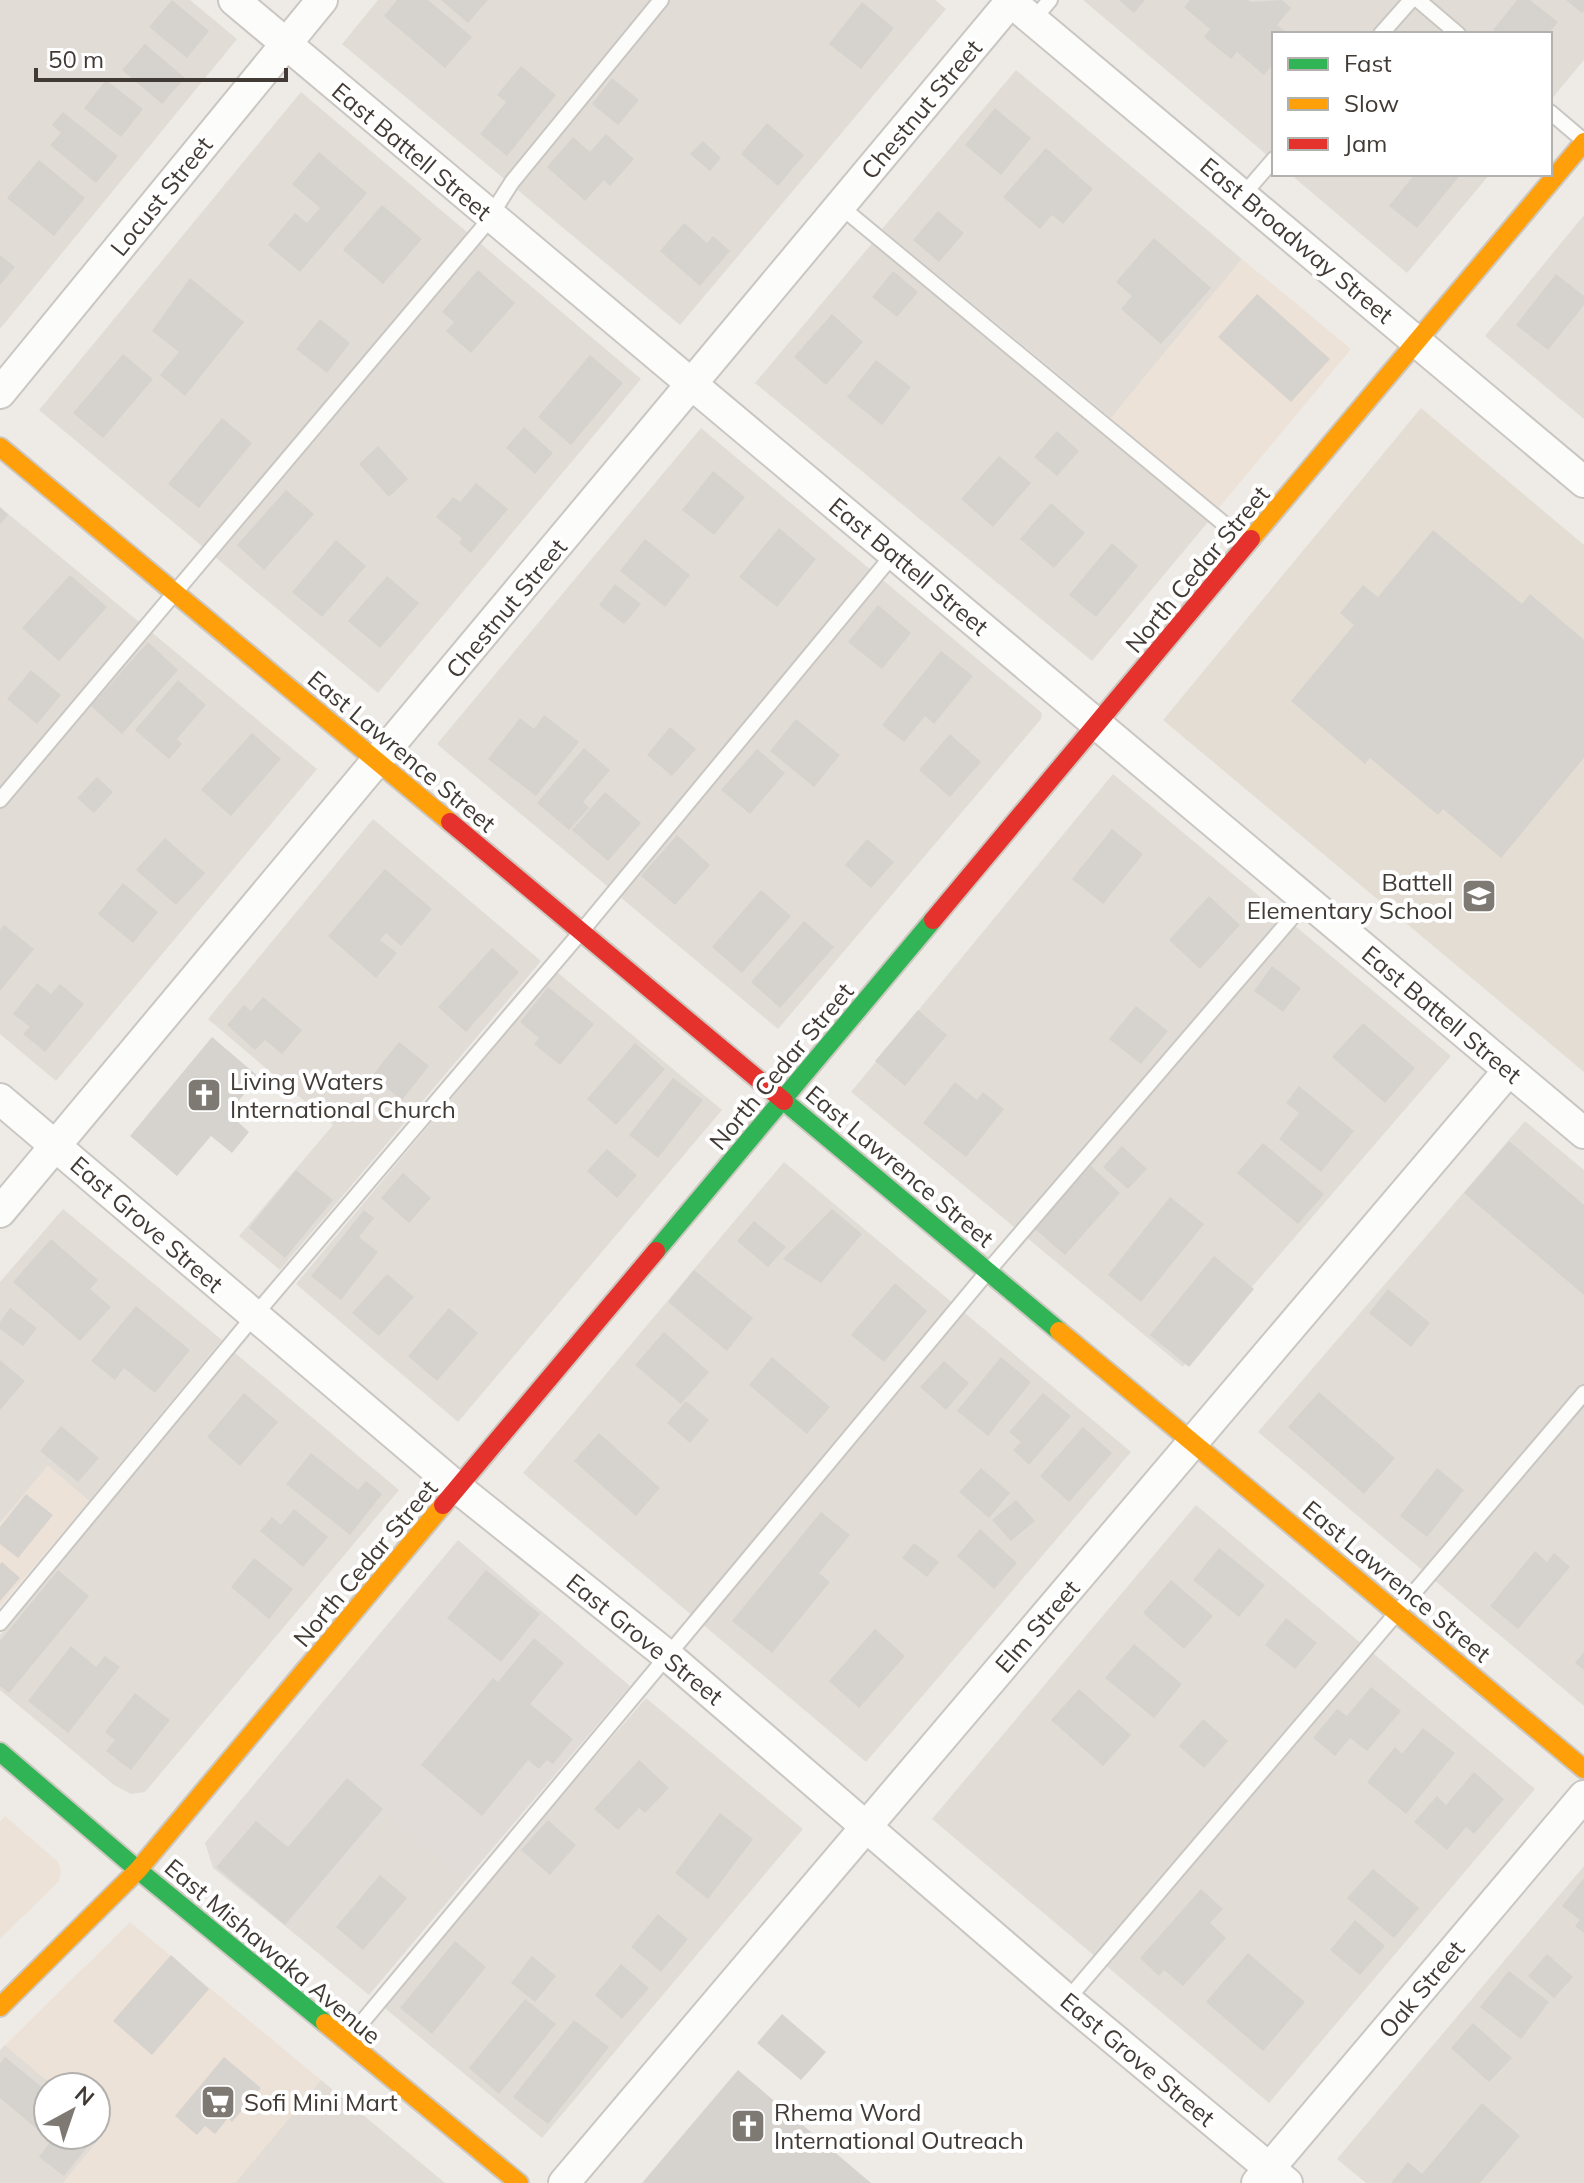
<svg xmlns="http://www.w3.org/2000/svg" width="1584" height="2183" font-family="Mulish,sans-serif">
<rect width="100%" height="100%" fill="#eeebe7"/>
<!-- residential -->
<path fill="#e1dcd5" d="M0,0h190l47,39 -237,290z
M378,0h557l11,9 -266,316 -338,-281z
M1083,0h501v60l-34,41v-67h-276v127z
M1016,70l226,189 -131,159 -229,-189z
M301,92l340,287 -263,314 -339,-283z
M1290,174h200l-83,99z
M1584,215v204l-99,-83z
M874,241l334,281 -116,139 -337,-278z
M701,428l341,285 -1,6 -263,310 -341,-285z
M0,507l317,262 -261,312 -56,-47z
M1113,774l338,282 -268,311 -332,-275z
M373,819l168,142 -261,309 -41,-34 94,-111 -125,-106z
M557,972l165,138 -264,312 -162,-138z
M1525,1121l59,49v536l-326,-274z
M784,1162l347,290 -265,310 -343,-289z
M63,1209l159,131 -133,161 -41,-35 -48,57v-241z
M235,1353l164,137 -254,302 -14,2 -17,-9 -114,-95v-55z
M1196,1505l339,284 -266,314 -337,-284z
M646,1698l157,131 -261,309 -161,-133z
M385,1813l80,68 -96,114 -79,-65z
M1584,1866v317h-218l-29,-24z
M5,2045l50,42h-7v48h48v-14l11,9 -44,53h-63v-133z
M321,2080l124,103h-210z"/>
<!-- commercial -->
<path fill="#ede2d7" d="M1242,259l109,90 -133,160 -107,-91z
M48,1466l41,35 -89,106v-84z
M5,1816l52,45 4,9 -2,11 -59,58v-117z
M130,1922l191,158 -86,103h-172l43,-52 -10,-10v-34h-41l-50,-42z"/>
<!-- industrial -->
<path fill="#e1dcd8" d="M458,1540l172,146 -165,195 -80,-67 -95,116 -77,-62 -8,-25z"/>
<!-- education -->
<path fill="#e4ddd3" d="M1421,408l163,137v527l-421,-352z"/>
<!-- building -->
<path fill="#d6d2ce" d="M172,0l37,31 -22,27 -38,-31z
M397,0h31l44,37 -27,31 -61,-52z
M441,0h47l-20,23z
M1119,0h26l-11,13z
M1190,0h58l3,2 31,-2 9,8 -14,17 12,9h-15v29l-10,12 -27,-23 -6,7 -27,-22 6,-8 -26,-22z
M1517,0h13l28,22 -10,12h-51l-4,-4z
M1566,0h18v11l-2,2z
M862,2l32,26 -33,41 -32,-25z
M145,44l40,34 -23,26 -40,-34z
M521,66l35,29 -49,61 -27,-22 26,-32 -9,-7z
M612,78l27,22 -21,25 -26,-21z
M106,80l37,29 -22,28 -37,-29z
M995,108l36,30 -30,37 -36,-30z
M63,112l55,44 -22,27 -46,-38 11,-12 -9,-8z
M767,123l37,32 -26,31 -37,-32z
M606,134l28,25 -24,27 -6,-6 -19,21 -38,-34 26,-30 17,15z
M703,141l18,17 -11,13 -20,-17z
M1046,148l47,41 -30,35 -11,-9 -12,14 -37,-32z
M319,152l48,41 -67,79 -32,-27 27,-32 12,10 13,-15 -28,-24z
M39,160l46,38 -31,38 -47,-38z
M1415,174h46l-44,54 -28,-22z
M382,205l40,34 -39,45 -40,-34z
M938,211l26,22 -25,29 -26,-22z
M684,223l23,20 6,-7 17,15 -30,35 -40,-35z
M1154,238l57,50 -50,56 -40,-35 11,-13 -16,-14z
M0,255l15,12 -15,18z
M478,270l37,33 -44,50 -25,-22 8,-9 -12,-10z
M893,271l25,21 -21,25 -25,-20z
M1556,274l28,22v9l-36,45 -32,-25z
M190,278l54,44 -59,74 -25,-21 19,-23 -27,-21z
M1257,294l73,65 -39,43 -73,-65z
M832,314l31,28 -37,43 -32,-28z
M320,319l30,24 -23,30 -31,-24z
M123,354l30,25 -50,59 -30,-25z
M590,355l33,28 -52,62 -33,-28z
M876,360l35,27 -29,38 -35,-28z
M222,418l30,25 -53,65 -31,-24z
M524,427l29,26 -18,21 -29,-26z
M1057,431l22,20 -22,25 -23,-19z
M378,446l30,33 -19,18 -30,-33z
M999,456l32,27 -38,44 -32,-28z
M713,471l32,26 -31,38 -32,-25z
M476,483l32,26 -37,44 -12,-10 3,-5 -26,-21 17,-20 7,5z
M286,490l28,24 -50,56 -27,-25z
M1051,503l34,30 -31,35 -34,-29z
M0,507l8,8 -8,9z
M779,528l37,31 -39,48 -38,-30z
M1433,530l89,74 8,-10 54,46v118l-83,100 -58,-49 -5,6 -68,-57 -5,6 -74,-63 63,-76 -14,-12 23,-28 15,12z
M645,539l45,36 -25,32 -45,-36z
M336,540l30,26 -44,51 -30,-25z
M1112,543l26,23 -42,51 -27,-22z
M70,575l37,32 -48,54 -37,-33z
M387,576l32,27 -39,45 -32,-27z
M615,584l26,20 -17,20 -25,-19z
M878,605l33,28 -29,36 -34,-27z
M148,642l30,28 -56,64 -31,-28z
M941,651l32,25 -39,48 -9,-8 -21,26 -22,-17z
M31,670l30,25 -24,29 -30,-25z
M178,680l28,25 -29,34 5,5 -13,15 -34,-29z
M544,715l35,27 -43,54 -48,-37 32,-41 14,11z
M796,719l44,36 -26,32 -44,-36z
M670,727l26,22 -24,27 -25,-21z
M252,733l29,26 -50,57 -30,-26z
M950,734l31,28 -31,35 -31,-27z
M584,748l26,22 -27,32 6,6 -20,22 -32,-27z
M757,749l28,24 -35,41 -29,-24z
M97,777l16,15 -19,21 -17,-15z
M605,792l36,31 -33,38 -36,-31z
M1112,829l31,25 -40,50 -31,-25z
M677,835l33,30 -35,40 -34,-29z
M165,838l40,35 -29,32 -40,-35z
M867,839l27,23 -23,26 -26,-23z
M385,869l47,40 -31,37 -15,-13 -6,7 17,13 -21,25 -48,-42z
M123,883l35,29 -25,31 -35,-29z
M761,890l30,26 -49,57 -30,-26z
M1209,896l31,29 -40,44 -31,-29z
M804,921l30,26 -54,61 -29,-26z
M4,925l30,24 -34,42v-61z
M492,948l27,24 -53,60 -28,-25z
M1272,966l29,22 -18,24 -29,-21z
M37,983l14,11 9,-10 24,20 -39,48 -22,-18 7,-7 -17,-13z
M548,987l46,37 -34,41 -26,-21 5,-6 -19,-16z
M263,997l39,33 -20,24 -17,-14 -10,10 -28,-25 17,-20 7,6z
M1136,1006l32,25 -27,33 -32,-25z
M918,1010l29,25 -42,51 -30,-25z
M1363,1023l52,45 -30,35 -53,-46z
M212,1037l47,40 -31,36 21,19 -17,21 -21,-17 -34,40 -47,-40z
M399,1042l30,24 -27,34 -30,-24z
M635,1043l30,26 -49,56 -29,-26z
M673,1078l30,22 -45,58 -29,-23z
M955,1082l22,18 6,-8 21,17 -38,48 -43,-34z
M1299,1086l55,45 -33,41 -42,-33 20,-26 -13,-10z
M1509,1141l75,64v90l-120,-102z
M1263,1143l61,51 -26,30 -61,-51z
M1122,1146l25,23 -19,20 -25,-22z
M607,1149l30,26 -20,23 -30,-27z
M1091,1166l29,27 -55,62 -30,-26z
M296,1170l37,30 -48,58 -36,-30z
M403,1173l28,25 -22,25 -28,-25z
M1170,1197l34,27 -63,78 -33,-27z
M832,1209l30,25 -41,49 -38,-24z
M364,1210l10,8 -15,19 19,15 -37,48 -30,-24z
M754,1221l32,26 -18,20 -31,-26z
M51,1239l47,41 -8,9 21,18 -31,34 -67,-59z
M1214,1256l40,33 -65,78 -39,-32z
M694,1270l59,48 -26,33 -59,-49z
M387,1274l27,23 -35,39 -27,-23z
M895,1283l32,28 -43,51 -33,-27z
M1388,1289l42,34 -19,24 -42,-34z
M136,1306l54,44 -35,43 -31,-25 -9,12 -24,-19z
M10,1308l27,20 -14,18 -23,-17v-7z
M449,1308l29,25 -41,48 -29,-25z
M664,1332l45,40 -28,32 -46,-39z
M772,1357l58,50 -23,27 -58,-49z
M1001,1357l30,25 -43,54 -31,-25z
M0,1360l25,21 -25,29z
M944,1361l25,22 -23,27 -26,-23z
M1319,1392l76,66 -31,36 -76,-67z
M244,1393l34,29 -38,44 -33,-29z
M1043,1393l28,23 -42,49 -16,-15 8,-8 -12,-10z
M686,1401l23,19 -19,23 -23,-20z
M61,1426l38,32 -21,24 -38,-31z
M1083,1427l29,26 -43,49 -29,-26z
M599,1433l61,55 -24,28 -62,-55z
M311,1453l47,37 8,-9 16,13 -32,41 -64,-51z
M981,1468l29,25 -21,25 -30,-26z
M1437,1468l27,22 -37,47 -27,-21z
M26,1494l27,21 -35,43 -18,-14v-17z
M1016,1500l19,21 -24,20 -19,-21z
M294,1509l34,28 -25,30 -43,-36 12,-14 9,8z
M821,1512l29,23 -31,38 11,9 -58,71 -40,-32z
M980,1529l37,34 -23,26 -37,-33z
M914,1543l25,19 -12,15 -25,-19z
M1219,1548l46,37 -26,32 -46,-37z
M1535,1551l12,11 7,-9 16,14 -52,62 -28,-23z
M254,1558l39,31 -24,30 -38,-32z
M2,1562l18,16 -20,23v-37z
M58,1570l31,26 -80,97 -9,-7v-45z
M486,1570l54,44 -39,48 -54,-44z
M1171,1580l42,36 -29,33 -41,-36z
M1286,1618l31,25 -22,26 -30,-24z
M875,1629l30,27 -46,52 -30,-27z
M534,1638l30,25 -34,41 43,35 -20,25 -6,-4 -8,9 -11,-9 -46,56 -61,-51 72,-87 5,4z
M1134,1644l48,40 -28,34 -49,-40z
M71,1646l25,21 9,-11 15,11 -52,66 -40,-32z
M1584,1652v18l-9,-7z
M1371,1687l30,24 -34,40 -17,-13 -15,18 -22,-18 24,-29 10,7z
M1079,1689l52,46 -28,31 -52,-46z
M135,1693l35,27 -39,50 -25,-19 9,-11 -10,-8z
M1203,1719l25,22 -24,27 -25,-22z
M1423,1728l32,25 -49,61 -39,-32 28,-35 7,7z
M639,1760l30,28 -24,25 -6,-5 -21,22 -24,-21z
M1474,1772l30,27 -30,35 -8,-7 -19,23 -33,-28 23,-26 9,9z
M347,1778l36,31 -98,116 -69,-58 40,-46 32,26z
M720,1813l33,26 -45,60 -33,-26z
M548,1820l28,25 -26,30 -29,-25z
M1373,1869l46,39 -25,30 -47,-40z
M380,1875l27,23 -44,52 -27,-23z
M1584,1878v55l-9,-7 5,-6 -18,-14z
M1201,1889l22,20 -13,14 16,15 -43,48 -19,-16 -5,6 -19,-18z
M658,1914l30,25 -27,33 -30,-25z
M1355,1920l30,26 -25,29 -30,-25z
M455,1941l31,26 -54,67 -32,-26z
M1248,1953l57,49 -42,49 -57,-49z
M1547,1954l26,23 -19,21 -26,-22z
M171,1955l38,34 -57,66 -39,-34z
M532,1956l24,20 -21,26 -24,-19z
M621,1964l28,24 -27,31 -27,-24z
M1509,1971l40,31 -28,37 -41,-32z
M525,1999l31,25 -57,70 -30,-26z
M782,2014l44,38 -25,28 -44,-37z
M574,2020l35,27 -61,77 -35,-27z
M1473,2023l39,35 -23,24 -38,-34z
M5,2057l43,35v23l-11,14 -37,-31v-34z
M224,2057l37,31 -29,34 -4,-4 -13,16 -10,-8 -8,9 -22,-19z
M738,2070l133,113h-229z
M1482,2103l38,33 -40,47h-89l17,-21 14,12z
M55,2135h29l8,6 -28,35 -25,-19z"/>
<g fill="none" stroke-linecap="round" stroke-linejoin="round">
<!-- lane casing -->
<g stroke="#cac7c3" stroke-width="18">
<path id="lane" d="M1418,0l40,34
M1033,20l17,-20
M1381,34l30,-34
M1550,112l33,28
M1243,195l31,-36
M840,206l406,336
M0,800l484,-574 28,-44 149,-182
M0,1623l254,-307 327,-384 306,-370 9,-7
M1067,2000l517,-607
M348,2039l641,-769 318,-370"/>
</g>
<!-- street casing -->
<g stroke="#cac7c3" stroke-width="34">
<path id="street" d="M234,0l1350,1133
M1009,0l575,482
M0,393l322,-393
M0,1099l459,390 209,167 399,344 220,183
M0,1212l1011,-1211
M564,2183c314,-372 632,-741 945,-1113
M1257,2183l327,-387"/>
</g>
<!-- fast casing -->
<g stroke="#ccc7bf" stroke-width="22">
<path id="fast" d="M784,1101l275,230
M656,1251l277,-331
M0,1752l138,118 187,153"/>
</g>
<!-- slow casing -->
<g stroke="#ccc7bf" stroke-width="22">
<path id="slow" d="M0,447l450,375
M1251,539l333,-397
M1059,1331l525,438
M0,2007l138,-137 305,-365
M325,2023l194,160"/>
</g>
<!-- jam casing -->
<g stroke="#ccc7bf" stroke-width="22">
<path id="jam" d="M450,822l334,279
M933,920l318,-381
M443,1505l213,-254"/>
</g>
<!-- lane -->
<use href="#lane" stroke="#fcfcfb" stroke-width="14"/>
<!-- street -->
<use href="#street" stroke="#fcfcfb" stroke-width="30"/>
<!-- fast -->
<use href="#fast" stroke="#30b455" stroke-width="18"/>
<!-- slow -->
<use href="#slow" stroke="#ff9f0a" stroke-width="18"/>
<!-- jam -->
<use href="#jam" stroke="#e5322d" stroke-width="18"/>
</g>
<!-- icons -->
<defs>
<g id="school-square" transform="scale(1.8)"><rect x="-9" y="-9" width="18" height="18" rx="4" fill="#7e7973" stroke="#fff"/><path d="M0-5L7-2L0 1L-7-2ZM-4 1L0 2.5L4 1V4Q0 6-4 4Z" fill="#fff"/></g>
<g id="church-square" transform="scale(1.8)"><rect x="-9" y="-9" width="18" height="18" rx="4" fill="#7e7973" stroke="#fff"/><path d="M-1.2-6h2.4v3.5h3.3v2.4h-3.3V6h-2.4V-.1h-3.3v-2.4h3.3Z" fill="#fff"/></g>
<g id="supermarket-square" transform="scale(1.8)"><rect x="-9" y="-9" width="18" height="18" rx="4" fill="#7e7973" stroke="#fff"/><path d="M-6-5.5h2.5l.6 2H6L4.5 2H-2.5L-4.4-4H-6ZM-1.5 3.2a1.3 1.3 0 1 0 .1 0ZM3 3.2a1.3 1.3 0 1 0 .1 0Z" fill="#fff"/></g>
</defs>
<g fill-rule="evenodd">
<use href="#school-square" x="1479" y="896"/>
<use href="#church-square" x="204" y="1095"/>
<use href="#supermarket-square" x="218" y="2102"/>
<use href="#church-square" x="748" y="2126"/>
</g>
<g text-anchor="middle" dominant-baseline="central" stroke-width="8" stroke-linejoin="round" paint-order="stroke">
<!-- street labels -->
<g font-size="24" fill="#423b35" stroke="#fff">
<text transform="translate(921 109) rotate(-50)">Chestnut Street</text>
<text transform="translate(412 151) rotate(40)">East Battell Street</text>
<text transform="translate(161 196) rotate(-51)">Locust Street</text>
<text transform="translate(1297 240) rotate(40)">East Broadway Street</text>
<text transform="translate(909 566) rotate(40)">East Battell Street</text>
<text transform="translate(1197 569) rotate(-50)">North Cedar Street</text>
<text transform="translate(506 608) rotate(-50)">Chestnut Street</text>
<text transform="translate(402 751) rotate(40)">East Lawrence Street</text>
<text transform="translate(1442 1014) rotate(40)">East Battell Street</text>
<text transform="translate(781 1066) rotate(-50)">North Cedar Street</text>
<text transform="translate(900 1166) rotate(40)">East Lawrence Street</text>
<text transform="translate(147 1224) rotate(41)">East Grove Street</text>
<text transform="translate(365 1563) rotate(-50)">North Cedar Street</text>
<text transform="translate(1397 1581) rotate(40)">East Lawrence Street</text>
<text transform="translate(1037 1626) rotate(-49)">Elm Street</text>
<text transform="translate(645 1639) rotate(39)">East Grove Street</text>
<text transform="translate(273 1951) rotate(40)">East Mishawaka Avenue</text>
<text transform="translate(1421 1989) rotate(-50)">Oak Street</text>
<text transform="translate(1138 2059) rotate(40)">East Grove Street</text>
</g>
<!-- poi labels -->
<g font-size="24" fill="#423b35" stroke="#fff" text-anchor="start">
<text x="1453" y="882" text-anchor="end">Battell<tspan x="1453" dy="28">Elementary School</tspan></text>
<text x="230" y="1081">Living Waters<tspan x="230" dy="28">International Church</tspan></text>
<text x="244" y="2102">Sofi Mini Mart</text>
<text x="774" y="2112">Rhema Word<tspan x="774" dy="28">International Outreach</tspan></text>
</g>
</g>
<!-- legend -->
<rect x="1272" y="32" width="280" height="144" fill="#ffffff" stroke="#b3b1ae" stroke-width="2"/>
<rect x="1288" y="58" width="40" height="12" fill="#30b455" stroke="#b3b1ae" stroke-width="2"/>
<text x="1344" y="72" font-size="24" fill="#423b35">Fast</text>
<rect x="1288" y="98" width="40" height="12" fill="#ff9f0a" stroke="#b3b1ae" stroke-width="2"/>
<text x="1344" y="112" font-size="24" fill="#423b35">Slow</text>
<rect x="1288" y="138" width="40" height="12" fill="#e5322d" stroke="#b3b1ae" stroke-width="2"/>
<text x="1344" y="152" font-size="24" fill="#423b35">Jam</text>
<!-- north arrow -->
<g transform="translate(72 2111) rotate(40)"><circle r="38" fill="#ffffff" stroke="#b3b1ae" stroke-width="2"/>
<path d="M0-6L14 30L0 20L-14 30Z" fill="#7e7973"/>
<text y="-12" font-size="22" font-weight="bold" text-anchor="middle" fill="#423b35">N</text>
</g>
<!-- scale -->
<path d="M36 68v12h250v-12" fill="none" stroke="#423b35" stroke-width="4"/>
<text x="48" y="68" font-size="24" fill="#423b35" stroke="#ffffff" stroke-width="6" paint-order="stroke">50 m</text>
</svg>
